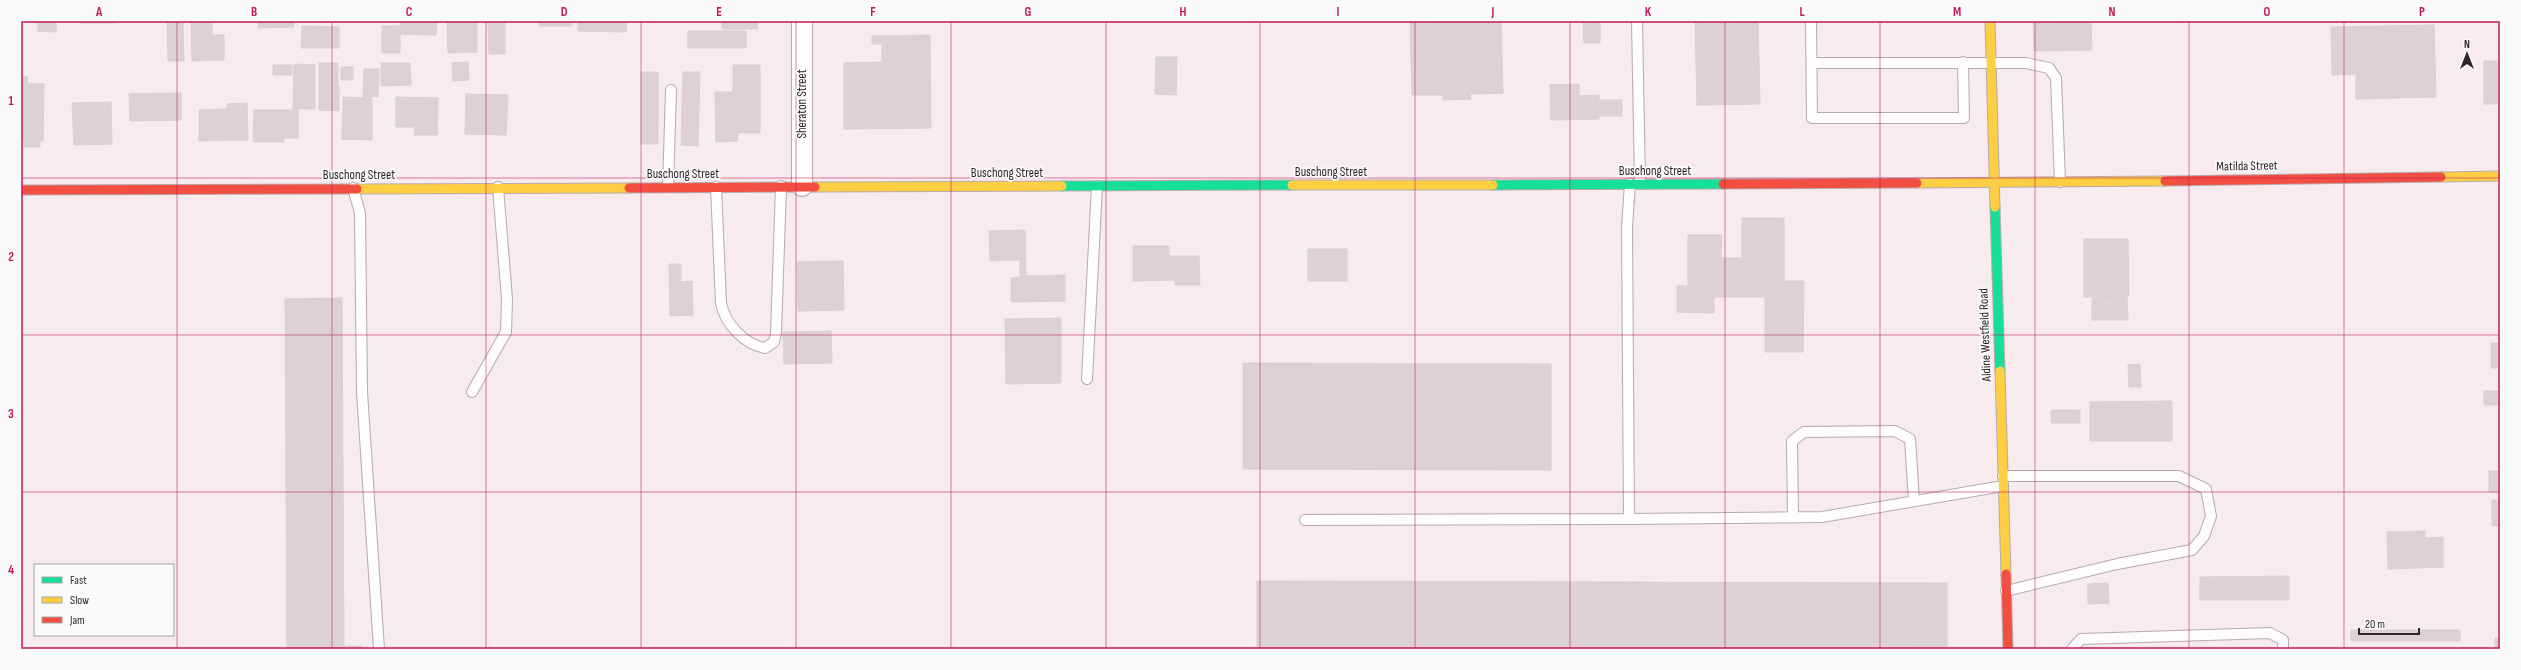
<svg xmlns="http://www.w3.org/2000/svg" width="2521" height="670" font-family="'Sofia Sans Condensed',sans-serif">
<rect width="100%" height="100%" fill="#f8ebee"/>
<!-- building -->
<path fill="#ddd1d3" stroke="#dbced0" d="M21,21h35v11l-18,-1v-8z
M80,21h38v2h-38z
M167,21h16l1,40h-16z
M191,21h21v14h12v25l-32,1z
M258,21h36v6l-36,1z
M400,21h37l-1,14 -36,-1v19h-18v-27h18z
M447,21h30v31l-29,1z
M488,21h17v33h-16z
M539,21h33v5h-33z
M578,21h49l-1,11 -48,-1z
M722,21h35l1,8h-36z
M1410,21h91l2,72 -33,1 1,5 -28,1v-5h-31z
M1583,21h17v22h-16z
M1695,21h63l2,83 -63,1z
M2033,21h58l1,29 -58,1z
M2434,25l2,72 -80,2v-25l-24,1 -1,-48z
M302,26l37,1v21h-38z
M688,31h58v17h-58z
M930,35l1,93 -87,1v-66l38,-1v-18h-10v-8z
M1156,57h21l-1,38 -21,-1z
M2484,61h16v43h-16z
M468,62l1,18 -16,1 -1,-18z
M319,63h19v22h-19z
M381,63h29l1,22 -30,1z
M294,64l21,1v44h-22z
M273,65h19v10h-19z
M733,65h27v68h-23l1,8 -22,1 -1,-50h18z
M341,67h12v13h-12z
M364,69h15l-1,28 -6,-1v44l-30,-1 1,-42 20,1z
M641,72h17v72h-17z
M683,72h17l-2,74 -17,-1z
M21,77h7l-1,6 17,1 -1,57h-3v6h-16v-6h-3z
M1579,84v12l20,-1v5h23v16h-23v3l-48,1 -1,-35z
M319,86h20v25l-20,-1z
M181,93v27l-51,1 -1,-27z
M466,94l42,1 -2,40 -41,-1z
M396,97l42,1 -1,37h-23l1,-8h-19z
M111,102l1,42 -38,1 -2,-42z
M247,103l1,37 -49,1v-31l28,-1v-5z
M254,110h44v28h-14v4h-31z
M1742,218h42v63h20l-1,71h-38v-55h-51v16l-37,-1v-26h11v-51h34l-1,23h21z
M1025,230l1,46 39,-1v26l-54,1v-24l9,-1v-17l-30,1 -1,-30z
M2084,239h44l1,57 -45,1z
M1133,246h36v10h30l1,29h-25v-5l-42,1z
M1308,249h39v32h-39z
M843,261l1,49 -46,1 -1,-49z
M669,264h12v18l11,-1 1,34 -23,1z
M2127,297l1,23h-36v-22z
M342,298l2,348h18v3h-75l-2,-350z
M1061,318v65l-55,1 -1,-65z
M831,331l1,32 -48,1 -1,-32z
M2491,343h9v25h-9z
M1243,363l308,1v106l-308,-1z
M2140,364l1,23h-12l-1,-22z
M2484,391h16v14h-16z
M2172,401v40h-82v-39z
M2051,410h29v13h-29z
M2489,471h11v21h-11z
M2492,500h8v26h-8z
M2425,531v7l18,-1v30l-55,2 -1,-37z
M2289,576v24h-89v-23z
M1257,581l690,2v64l-690,2z
M2108,583l1,20 -21,1v-20z
M2351,630h109v11h-109z
M2495,638h5v11h-5z"/>
<g fill="none" stroke-linecap="round" stroke-linejoin="round">
<!-- lane casing -->
<g stroke="#b6aaac" stroke-width="12">
<path id="lane" d="M1637,21l3,163
M1811,21l1,97h152l-1,-56
M1813,63h213l23,5 7,10 4,104
M1630,184l-3,43 2,292 193,-2 181,-31
M668,187l3,-97
M716,187l5,116c4,21 23,41 44,45l9,-6 2,-9 5,-147
M353,188l7,25 2,179 17,257
M1087,379l10,-193
M472,392l34,-60 1,-33 -9,-112
M2003,476h176l27,13 5,27 -7,20 -12,14 -75,14 -111,27
M1793,517l-1,-76 12,-9 91,-1 15,8 4,62
M1305,520l324,-1
M2072,649l9,-10 189,-6 13,7v9"/>
</g>
<!-- street casing -->
<g stroke="#b6aaac" stroke-width="22">
<path id="street" d="M802,21v165"/>
</g>
<!-- fast casing -->
<g stroke="#b6aaac" stroke-width="11">
<path id="fast" d="M1493,185l230,-1
M1062,186l230,-1
M1995,207l5,164"/>
</g>
<!-- slow casing -->
<g stroke="#b6aaac" stroke-width="11">
<path id="slow" d="M1990,21l5,186
M2441,177l59,-1
M1917,183l248,-2
M1292,185h201
M815,187l247,-1
M357,189l272,-1
M2000,371l6,203"/>
</g>
<!-- jam casing -->
<g stroke="#b6aaac" stroke-width="11">
<path id="jam" d="M2165,181l276,-4
M1723,184l194,-1
M629,188l186,-1
M21,190l336,-1
M2006,574l2,75"/>
</g>
<!-- lane -->
<use href="#lane" stroke="#fefcfc" stroke-width="10"/>
<!-- street -->
<use href="#street" stroke="#fefcfc" stroke-width="20"/>
<!-- fast -->
<use href="#fast" stroke="#16e098" stroke-width="9"/>
<!-- slow -->
<use href="#slow" stroke="#ffcf43" stroke-width="9"/>
<!-- jam -->
<use href="#jam" stroke="#f24e42" stroke-width="9"/>
</g>
<!-- grid -->
<path fill="none" stroke="#c2185b" stroke-width="1" stroke-opacity="0.55" d="M177,21v628M332,21v628M486,21v628M641,21v628M796,21v628M951,21v628M1106,21v628M1260,21v628M1415,21v628M1570,21v628M1725,21v628M1880,21v628M2035,21v628M2189,21v628M2344,21v628M21,178h2479M21,335h2479M21,492h2479"/>
<g text-anchor="middle" dominant-baseline="central" stroke-width="3.5" stroke-linejoin="round" paint-order="stroke">
<!-- street labels -->
<g font-size="13" fill="#302325" stroke="#fafafa">
<text transform="translate(802 104) rotate(-90)">Sheraton Street</text>
<text transform="translate(2247 166) rotate(-1)">Matilda Street</text>
<text x="1655" y="171">Buschong Street</text>
<text x="1331" y="172">Buschong Street</text>
<text x="1007" y="173">Buschong Street</text>
<text x="683" y="174">Buschong Street</text>
<text x="359" y="175">Buschong Street</text>
<text transform="translate(1985 335) rotate(-92)">Aldine Westfield Road</text>
</g>
</g>
<!-- border -->
<rect width="2521" height="670" fill="none" stroke="#fafafa" stroke-width="44"/>
<!-- legend -->
<rect x="34" y="564" width="140" height="72" fill="#fafafa" stroke="#a9a4a5"/>
<rect x="42" y="577" width="20" height="6" fill="#16e098" stroke="#a9a4a5"/>
<text x="70" y="584" font-size="12" fill="#302325">Fast</text>
<rect x="42" y="597" width="20" height="6" fill="#ffcf43" stroke="#a9a4a5"/>
<text x="70" y="604" font-size="12" fill="#302325">Slow</text>
<rect x="42" y="617" width="20" height="6" fill="#f24e42" stroke="#a9a4a5"/>
<text x="70" y="624" font-size="12" fill="#302325">Jam</text>
<!-- north arrow -->
<g transform="translate(2467 54)" stroke="#fafafa" stroke-width="3" paint-order="stroke">
<path d="M0-3L7 15L0 10L-7 15Z" fill="#302325"/>
<text y="-6" font-size="11" font-weight="bold" text-anchor="middle" fill="#302325">N</text>
</g>
<!-- scale -->
<path d="M2359 628v6h60v-6" fill="none" stroke="#302325" stroke-width="2"/>
<text x="2365" y="628" font-size="12" fill="#302325" stroke="#fafafa" stroke-width="3" paint-order="stroke">20 m</text>
<rect x="22" y="22" width="2477" height="626" fill="none" stroke="#c2185b" stroke-width="1.5"/>
<g font-size="13" text-anchor="middle" font-weight="bold" fill="#c2185b">
<text x="99" y="16">A</text>
<text x="254" y="16">B</text>
<text x="409" y="16">C</text>
<text x="564" y="16">D</text>
<text x="719" y="16">E</text>
<text x="873" y="16">F</text>
<text x="1028" y="16">G</text>
<text x="1183" y="16">H</text>
<text x="1338" y="16">I</text>
<text x="1493" y="16">J</text>
<text x="1648" y="16">K</text>
<text x="1802" y="16">L</text>
<text x="1957" y="16">M</text>
<text x="2112" y="16">N</text>
<text x="2267" y="16">O</text>
<text x="2422" y="16">P</text>
<text x="11" y="105">1</text>
<text x="11" y="261">2</text>
<text x="11" y="418">3</text>
<text x="11" y="574">4</text>
</g>
</svg>
